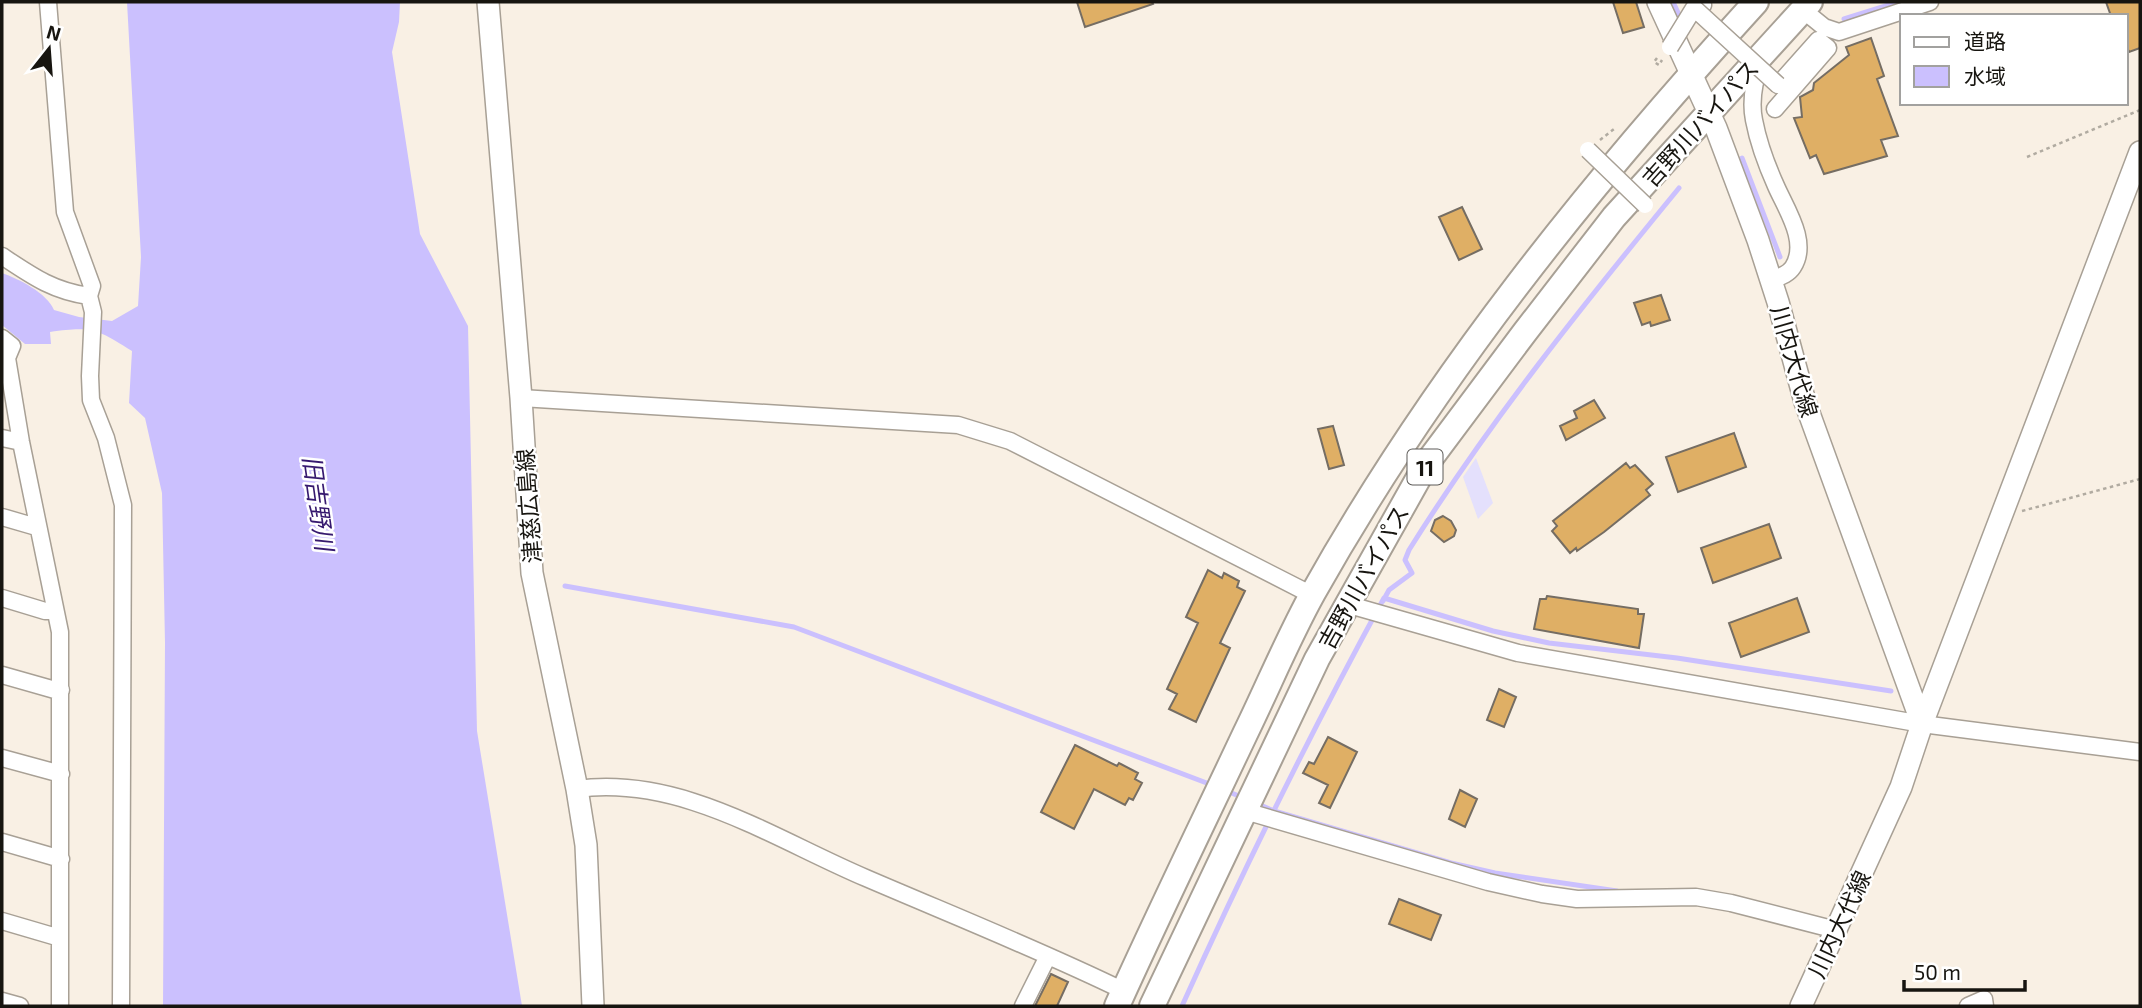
<svg xmlns="http://www.w3.org/2000/svg" width="2142" height="1008" font-family="'Exo 2','Noto Sans JP',sans-serif">
<rect width="100%" height="100%" fill="#f9f0e4"/>
<!-- green -->
<path fill="#e4e0fc" d="M1476,458l17,45 -15,16 -15,-42z"/>
<!-- water -->
<path fill="#cbc0fe" d="M127,2h273l-1,20 -7,30 28,182 48,92 9,405 45,275h-359l2,-363 -3,-150 -17,-75 -16,-15 3,-52c-35,-22 -40,-25 -82,-19l1,12h-26l-23,-19v-52c17,6 45,20 52,37l25,7 33,4 26,-15 3,-49z"/>
<g fill="none" stroke-linecap="round" stroke-linejoin="round">
<!-- stream -->
<path stroke="#cbc0fe" stroke-width="5" d="M1673,2l9,19
M1844,19l54,-17
M1742,158l38,99
M565,586l229,41 418,158
M1383,601l6,-11 23,-17 -7,-13 4,-10c80,-128 174,-245 270,-362
M1224,790l20,8
M1256,803l18,8 177,52 44,10 122,18
M1182,1006c62,-138 129,-274 202,-408l109,33 56,12 128,15 214,33"/>
</g>
<!-- building -->
<path fill="#dfaf65" stroke="#756d63" stroke-width="2" d="M1077,2h75l1,2 -68,23z
M1613,2h23l8,25 -21,6z
M2106,2h34v46l-11,4 -3,-8v-28h-15z
M1871,38l13,38 -7,3 21,57 -17,4 6,16 -63,18 -8,-19 -6,3 -16,-40 8,-1 -2,-20 13,-7 1,-7 35,-28 -3,-8z
M1462,207l20,42 -23,11 -20,-43z
M1661,295l9,25 -19,6 -1,-4 -8,3 -8,-22z
M1594,400l11,18 -39,22 -6,-14 17,-8 -3,-7z
M1333,426l11,39 -15,4 -11,-40z
M1734,433l12,34 -68,25 -12,-35z
M1626,463l4,5 5,-3 18,19 -7,6 4,5 -46,37 -27,19 -1,-3 -6,5 -18,-22 5,-5 -4,-5z
M1443,516l8,5 5,9 -2,6 -10,6 -13,-11 4,-11z
M1769,524l12,34 -68,25 -12,-35z
M1208,570l14,8 2,-5 15,8 -2,6 8,4 -25,52 10,5 -34,74 -27,-13 8,-15 -10,-5 31,-66 -12,-6z
M1547,596l91,13v5h6l-5,34 -105,-19 6,-30h6z
M1797,598l12,34 -68,25 -12,-34z
M1499,689l17,8 -12,30 -17,-7z
M1328,737l29,15 -27,56 -11,-5 9,-18 -25,-12 6,-11 5,2z
M1075,745l42,21 2,-3 19,10 -3,6 7,4 -9,17 -4,-2 -4,7 -31,-16 -20,40 -33,-17z
M1460,790l17,9 -12,28 -16,-8z
M1399,899l42,16 -10,25 -42,-16z
M1051,974l17,8 -11,24h-22z"/>
<g fill="none" stroke-linecap="round" stroke-linejoin="round">
<!-- minor casing -->
<g stroke="#a8a095" stroke-width="19">
<path id="minor" d="M48,2l17,210 27,74 -3,10 4,16 -3,64 1,24 15,38 17,67 -2,501
M1702,2l1,3
M1803,10l21,17 15,5 91,-30
M1761,62c-7,19 -11,38 -7,58 4,21 13,46 22,66 10,23 33,56 17,81 -5,8 -14,10 -22,13
M1775,109l53,-61 -10,-8 -40,45
M2,256c30,20 51,35 87,40
M2,338l10,8 -5,12
M2,356l5,2 14,84 39,190v374
M521,398l437,27 52,16 302,154
M2,438l19,4
M2,517l31,9 5,-1
M2,598l43,13h10
M1346,604l172,49 404,71 218,28
M2,675l53,15h6
M2,758l59,16
M577,789c104,-14 197,50 289,89 86,37 174,72 258,113
M1245,811l243,71 54,12 35,5 119,-2 35,6 105,27
M2,842l59,17
M2,921l58,17
M2,1001l18,5
M1023,1006l25,-50
M1968,1006l16,-7 1,7"/>
</g>
<!-- major casing -->
<g stroke="#a8a095" stroke-width="24">
<path id="major" d="M488,2l33,396 11,175 45,216 9,56 7,161
M1658,2l58,126 42,112 20,62 27,100 117,322
M1801,1006l100,-219 21,-63 218,-572"/>
</g>
<!-- highway casing -->
<g stroke="#a8a095" stroke-width="28">
<path id="highway" d="M1117,1006c41,-91 85,-181 128,-272 23,-47 43,-96 68,-141 121,-216 277,-409 443,-591
M1152,1006l165,-347 110,-196 98,-131 89,-115 196,-215"/>
</g>
<!-- path -->
<path stroke="#b1aba1" stroke-width="2.5" stroke-dasharray="3.5 3.5" stroke-linecap="butt" d="M1657,58l-3,4 5,3 3,-5
M1600,140l14,-11
M2027,157l113,-47
M2022,511l118,-32"/>
<!-- minor -->
<use href="#minor" stroke="#fff" stroke-width="16"/>
<!-- major -->
<use href="#major" stroke="#fff" stroke-width="21"/>
<!-- highway -->
<use href="#highway" stroke="#fff" stroke-width="24"/>
<!-- minor-bridge casing -->
<g stroke="#a8a095" stroke-width="19" stroke-linecap="butt">
<path id="minor-bridge" d="M1670,47l24,-39 84,77
M1588,150l57,55"/>
</g>
<!-- minor-bridge -->
<use href="#minor-bridge" stroke="#fff" stroke-width="16"/>
</g>
<g text-anchor="middle" dominant-baseline="central" stroke-width="5" stroke-linejoin="round" paint-order="stroke">
<!-- shield labels -->
<rect fill="#fff" stroke="#5d5b58" stroke-width="2" x="1407.5" y="449.5" width="35" height="35" rx="5"/>
<g font-size="21" font-weight="bold" fill="#171510">
<text x="1425" y="467">11</text>
</g>
<!-- street labels -->
<g font-size="23" fill="#171510" stroke="#fff">
<text transform="translate(1700 123) rotate(-48)">吉野川バイパス</text>
<text transform="translate(1795 361) rotate(74)">川内大代線</text>
<text transform="translate(528 506) rotate(-94)">津慈広島線</text>
<text transform="translate(1363 577) rotate(-61)">吉野川バイパス</text>
<text transform="translate(1839 924) rotate(-65)">川内大代線</text>
</g>
<!-- water labels -->
<g font-size="24" font-style="italic" fill="#36196f" stroke="#fff">
<text transform="translate(319 503) rotate(82)">旧吉野川</text>
</g>
</g>
<!-- border -->
<rect width="2142" height="1008" fill="none" stroke="#171510" stroke-width="7"/>
<!-- legend -->
<rect x="1900" y="14" width="228" height="91" fill="#ffffff" stroke="#a2a19f" stroke-width="2"/>
<rect x="1914" y="37" width="35" height="10" fill="#ffffff" stroke="#a2a19f" stroke-width="2"/>
<text x="1964" y="49" font-size="21" fill="#171510">道路</text>
<rect x="1914" y="66" width="35" height="21" fill="#cbc0fe" stroke="#a2a19f" stroke-width="2"/>
<text x="1964" y="84" font-size="21" fill="#171510">水域</text>
<!-- north arrow -->
<g transform="translate(49 49) rotate(17)" stroke="#ffffff" stroke-width="5" paint-order="stroke">
<path d="M0-5L12 26L0 18L-12 26Z" fill="#171510"/>
<text y="-10" font-size="19" font-weight="bold" text-anchor="middle" fill="#171510">N</text>
</g>
<!-- scale -->
<path d="M1904 980v10h121v-10" fill="none" stroke="#171510" stroke-width="3.5"/>
<text x="1914" y="980" font-size="21" fill="#171510" stroke="#ffffff" stroke-width="5" paint-order="stroke">50 m</text>
</svg>
